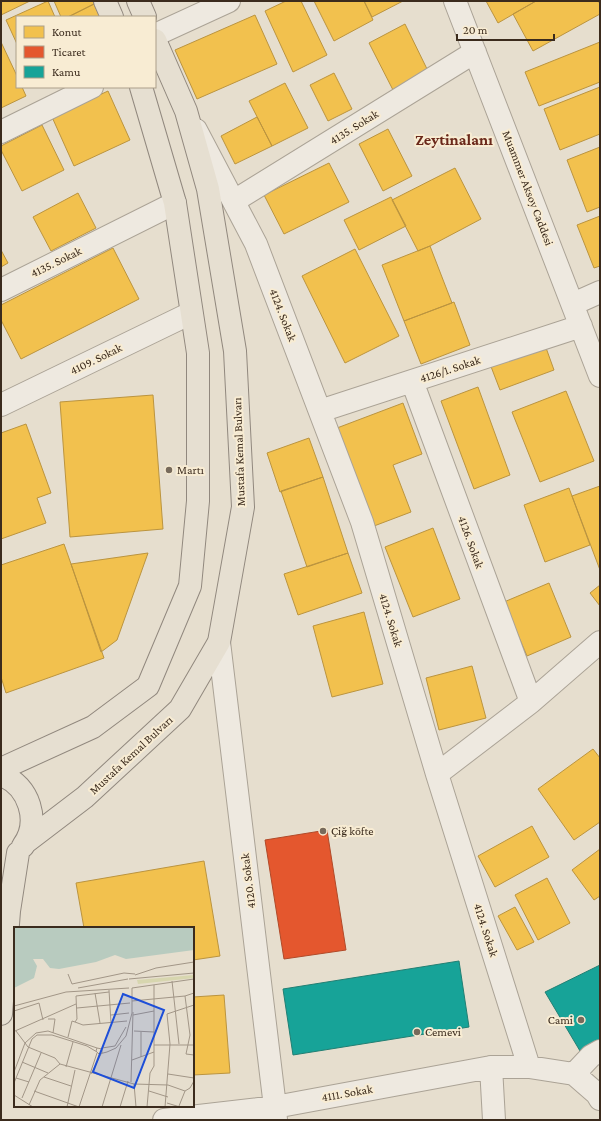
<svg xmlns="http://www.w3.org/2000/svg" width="601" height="1121" font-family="'Crimson Pro',serif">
<rect width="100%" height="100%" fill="#e6dece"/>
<!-- homes -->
<path fill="#f2c14e" stroke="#bb943f" d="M1,1h29l-29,14z
M48,1l7,16h-38v27l-11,-24z
M54,1h39l1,3 -26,13h-7z
M286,1h15l26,54 -34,17 -28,-61z
M314,1h50l9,19 -39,21z
M364,1h39l-31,16z
M486,1h50l-38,22z
M536,1h62l2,3v10l-67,37 -20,-37z
M94,4l6,13h-32z
M255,15l22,49 -80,35 -22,-49z
M405,24l23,47 -35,19 -24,-47z
M1,42l16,34v11h5l4,9 -25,12z
M600,42v40l-61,24 -14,-34z
M334,73l18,36 -24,12 -18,-36z
M285,83l23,45 -36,18 -23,-45z
M600,87v47l-40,16 -16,-41z
M108,91l22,49 -56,26 -22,-49z
M257,117l15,29 -37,18 -14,-28z
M42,125l22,45 -42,21 -21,-41v-4z
M388,129l24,47 -29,15 -24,-47z
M600,147v60l-13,5 -20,-52z
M329,163l20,39 -65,32 -20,-39z
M455,168l26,51 -51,27 -12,5 -26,-51z
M78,193l18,35 -45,23 -18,-34z
M391,197l15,29 -47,24 -15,-30z
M600,216v50l-6,2 -17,-43z
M430,246l22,57 -48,18 -22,-56z
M113,248l26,51 -118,60 -20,-39v-15z
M355,249l44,87 -54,27 -43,-87z
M1,250l7,13 -7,4z
M454,302l16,43 -49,19 -17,-43z
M545,345l9,25 -54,20 -10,-26z
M478,387l32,88 -36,14 -33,-88z
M566,391l28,70 -54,21 -28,-70z
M153,395l10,134 -93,8 -10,-135z
M403,403l19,51 -29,11 18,47 -37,14 -37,-98z
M26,424l25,69 -14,5 9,25 -45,16v-106z
M309,438l14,39 -43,15 -13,-39z
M323,477l25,76 -41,14 -26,-76z
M600,486v84l-28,-74z
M569,488l21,57 -45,17 -21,-57z
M433,528l27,71 -47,18 -28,-70z
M64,544l40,114 -98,35 -5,-16v-112z
M148,553l-31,87 -16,12 -30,-88z
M348,553l14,40 -64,22 -14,-41z
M549,583l22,54 -44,19 -23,-54z
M600,585v21l-10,-13z
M364,612l19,72 -51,13 -19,-71z
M472,666l14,52 -47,12 -13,-52z
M593,749l7,9v64l-26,18 -36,-51z
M532,826l17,31 -54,30 -17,-31z
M600,849v47l-6,4 -22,-30z
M204,861l16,95 -27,4v-32h-109l-8,-45z
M547,878l23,45 -32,17 -23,-45z
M515,907l19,35 -17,8 -19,-34z
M224,995l6,78 -37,2v-78z"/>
<!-- shops -->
<path fill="#e4572e" stroke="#b14a29" d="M327,830l19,120 -62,9 -19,-119z"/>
<!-- public -->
<path fill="#17a398" stroke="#227f73" d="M459,961l10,66 -176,28 -10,-66z
M600,965v83l-17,8 -38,-64z"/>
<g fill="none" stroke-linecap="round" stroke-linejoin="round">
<!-- minor casing -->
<g stroke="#aba396" stroke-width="24">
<path id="minor" d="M455,1l145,375
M155,35l74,-34
M196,130l60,114 106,278 75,252 92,293
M1,132l91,-45
M234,201l241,-149
M1,290l174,-87
M573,304l27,-12
M412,381l119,321
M1,405l190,-92
M320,411l261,-85
M219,642l56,465 1,13
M437,774l94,-72 69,-60
M491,1067l3,53
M574,1074l17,-18 9,-5
M164,1120l111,-13 216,-40h38l45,7 23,20 3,5"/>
</g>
<!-- major casing -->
<g stroke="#91887e" stroke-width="24">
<path id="major" d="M105,1l7,16
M138,1l7,16
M1,769l92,-42 55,-41 42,-100 8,-85v-148l-23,-150 -34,-116
M1,775c28,10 40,47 22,71
M26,842l59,-45 95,-88 39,-67 24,-135 -8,-156 -27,-162 -22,-78 -31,-71
M1,1014l8,-103 9,-58"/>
</g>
<!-- minor -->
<use href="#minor" stroke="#eee9e0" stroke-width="22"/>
<!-- major -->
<use href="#major" stroke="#e6dfd1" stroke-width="22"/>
</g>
<!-- markers -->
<g fill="#776a5b" stroke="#f8ecd3" stroke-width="1.5">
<circle cx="169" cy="470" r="4"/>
<circle cx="323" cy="831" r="4"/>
<circle cx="581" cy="1020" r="4"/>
<circle cx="417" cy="1032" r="4"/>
</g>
<g text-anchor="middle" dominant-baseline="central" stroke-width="4" stroke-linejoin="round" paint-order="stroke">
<!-- street labels -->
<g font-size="12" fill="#3b2b1d" stroke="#f8ecd3">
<text transform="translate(354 127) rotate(-32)">4135. Sokak</text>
<text transform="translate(528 188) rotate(69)">Muammer Aksoy Caddesi</text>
<text transform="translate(56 262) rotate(-26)">4135. Sokak</text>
<text transform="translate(283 315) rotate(69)">4124. Sokak</text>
<text transform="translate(96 359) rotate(-26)">4109. Sokak</text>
<text transform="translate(450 369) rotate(-18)">4126/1. Sokak</text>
<text transform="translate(239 452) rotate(-92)">Mustafa Kemal Bulvarı</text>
<text transform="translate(471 542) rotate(70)">4126. Sokak</text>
<text transform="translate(391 620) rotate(73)">4124. Sokak</text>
<text transform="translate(131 755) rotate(-43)">Mustafa Kemal Bulvarı</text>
<text transform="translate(248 881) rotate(-97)">4120. Sokak</text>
<text transform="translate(486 930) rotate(72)">4124. Sokak</text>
<text transform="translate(347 1093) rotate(-10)">4111. Sokak</text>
</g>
<!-- poi labels -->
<g font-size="12" fill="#3b2b1d" stroke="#f8ecd3" text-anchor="start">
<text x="177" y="470">Martı</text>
<text x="331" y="831">Çiğ köfte</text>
<text x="573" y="1020" text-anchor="end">Cami</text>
<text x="425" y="1032">Cemevi</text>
</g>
<!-- district labels -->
<g font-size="16" font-weight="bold" fill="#6a281a" stroke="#f8ecd3">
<text x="454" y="139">Zeytinalanı</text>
</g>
</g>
<!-- overview -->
<g transform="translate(14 927)">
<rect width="180" height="180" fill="#e6dece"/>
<path d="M180,48v3l-56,6 -1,-4z" fill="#d7d6af"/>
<path d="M0,0h180v23l-68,9 -11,-4 -19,7 -37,7 -9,-1 -7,-9h-10l4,7 -3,12 -20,10z" fill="#b8cbbf"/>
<path fill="none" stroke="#a29687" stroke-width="1" d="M54,47l4,10 52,-11 11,1M121,48l21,-7 38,-6M115,52l65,-6M158,54l7,63M64,61l50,-9M118,61l62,-9M95,63l2,33M81,66l5,30M171,69l5,39 -4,19 8,1M118,74l53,-5 9,-3M0,79l52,-14 63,-4M63,81l53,-5M0,84l25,-8 4,17M97,88l18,-2M119,88l21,-4M34,92h7l-2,14M61,95l8,3 44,-4M1,104l61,-27M2,104l12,16 27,11 5,6 74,20 2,23M120,104l20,1M54,110l4,-16 3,1 2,-3 -1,-23 33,-4M140,118h40M88,121l13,-2 11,-19M88,126v-4l-5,-1 -1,3 3,3 8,-2 9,-4 10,-12 6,-23v-25M127,130v-25M118,133l22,-8M8,135l26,11M52,140l7,-25M0,145l11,-29 11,-10 12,-2 49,17M77,147l10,-20M154,147l26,4M30,150l27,9M2,151l13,4M117,155l2,-70M0,156l18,-44 5,-4h15l35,11 10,6M120,157l34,1 17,6M20,164l45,16M135,164l19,6M0,168l19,12M8,171l19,-45M153,176l13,4M15,178l11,-25 20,-16M165,179l6,-15 5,-3 4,-7M53,180l8,-37M65,180l18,-54M88,180l19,-62M106,180l8,-26M133,180l3,-34 4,-7v-81M151,180l5,-63 -3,-30 27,-9"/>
<path fill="#1d4ed8" fill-opacity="0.15" stroke="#1d4ed8" stroke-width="2" d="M109,67l41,16 -30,78 -41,-16z"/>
<rect width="180" height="180" fill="none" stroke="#3b2b1d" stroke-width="2"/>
</g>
<!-- border -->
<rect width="601" height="1121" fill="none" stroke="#3b2b1d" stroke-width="4"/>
<!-- legend -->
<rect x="16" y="16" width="140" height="72" fill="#f8ecd3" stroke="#ac9f8a"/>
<rect x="24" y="26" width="20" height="12" fill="#f2c14e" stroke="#ac9f8a"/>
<text x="52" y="36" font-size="12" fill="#3b2b1d">Konut</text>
<rect x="24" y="46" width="20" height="12" fill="#e4572e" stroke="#ac9f8a"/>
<text x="52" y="56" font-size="12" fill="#3b2b1d">Ticaret</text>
<rect x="24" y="66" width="20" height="12" fill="#17a398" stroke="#ac9f8a"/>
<text x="52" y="76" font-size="12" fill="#3b2b1d">Kamu</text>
<!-- scale -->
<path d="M457 34v6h97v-6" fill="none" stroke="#3b2b1d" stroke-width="2"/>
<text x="463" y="34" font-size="12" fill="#3b2b1d" stroke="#f8ecd3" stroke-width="3" paint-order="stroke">20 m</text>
</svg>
